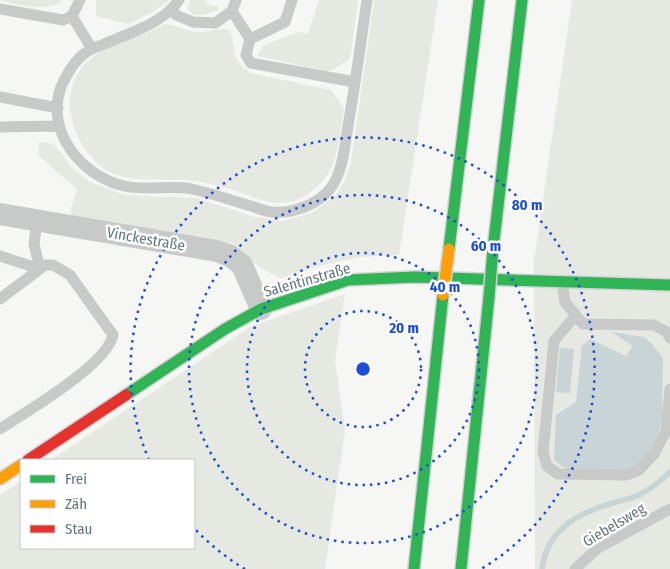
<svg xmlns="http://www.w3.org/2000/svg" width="670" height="569" font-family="'Fira Sans Condensed',sans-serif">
<rect width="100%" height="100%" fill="#f6f6f5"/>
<!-- green -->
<path fill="#e6e8e2" d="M0,0h63c-12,13 -49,5 -63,0z
M96,0h74l-17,12 -25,12 -32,-8z
M190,0h17l-1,4 11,2 2,3c-10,7 -39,12 -29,-9z
M319,0h39l-8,59 -18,11 -6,1 -68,-15v-2l6,-9 34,-13 10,2z
M374,0h64l-39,255 -39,2 -37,8 -43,13 -21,-11 -20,-17 -166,-33 -3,-5 7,-23 -39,-34 1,-13 15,2 17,22 18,16 36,13 71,3 59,19 27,4 30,-8 24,-18 9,-15 6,-17z
M572,0h98v569h-135l-1,-308z
M164,24c11,0 20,6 31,8 13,1 22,-6 35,-2 7,22 0,29 21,43l80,17 13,18c-5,29 -5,64 -31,82 -8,7 -21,13 -31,13 -21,0 -39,-11 -59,-16 -11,-3 -25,-6 -37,-7 -23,-1 -50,2 -72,-6 -9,-3 -15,-9 -21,-15 -25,-27 -34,-71 -4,-99 14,-13 36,-18 54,-26 7,-2 14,-6 21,-10z
M345,294l-10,67 10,70 -20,138h-325v-74l21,-14v67h173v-88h-143l199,-133z"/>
<!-- water -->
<path fill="#c8d4d5" d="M611,332l33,5 7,6 12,15 -1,62 -6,21 -13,21 -15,9 -62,-2 -12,-9 2,-45 20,-13 6,-56 8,-7 36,17 7,-10z
M560,348l14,1 -4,44 -14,-1z"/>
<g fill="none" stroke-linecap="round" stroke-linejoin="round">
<!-- stream -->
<path stroke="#c8d4d5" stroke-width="5.5" d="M542,569c5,-40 36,-56 71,-66 9,-3 18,-4 26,-8 12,-6 22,-14 31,-23"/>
<!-- fast casing -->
<g stroke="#d2d4d4" stroke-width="14">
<path id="fast" d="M449,249l30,-249
M493,249l29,-249
M126,395l99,-66 36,-20 87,-29 67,-3 255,8
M414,569l29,-274
M461,569l28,-272"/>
</g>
<!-- slow casing -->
<g stroke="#d2d4d4" stroke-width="14">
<path id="slow" d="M0,479l21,-14"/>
</g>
<!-- jam casing -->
<g stroke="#d2d4d4" stroke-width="14">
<path id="jam" d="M28,460l98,-65"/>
</g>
<!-- lane -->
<path stroke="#c8caca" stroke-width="11" d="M179,0c-16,24 -51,33 -77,45 -6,2 -12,4 -17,8 -10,7 -19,23 -24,34 -16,44 20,89 63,99 22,5 46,-1 68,3 18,4 36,10 55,16 8,2 17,6 25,7 20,2 45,-7 58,-23 14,-18 15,-47 19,-69 7,-40 12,-80 18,-120
M292,0l-7,22 -35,17 -4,16 5,8 104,19
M0,9l63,11 9,-4 8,-16
M173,10l3,5 17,7 22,1 17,-12 4,-11
M232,11l18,28
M72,16l20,33
M0,97l58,11
M0,127l59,-1
M37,221l-3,23 6,25
M0,256l40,13
M562,282l3,20 18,22 71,1 13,7 3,6
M0,299l45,-34h8l17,10 43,60c-6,30 -86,76 -113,94
M576,315l-22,26 -11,111 4,14 11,8 69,1 12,-5 15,-16 12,-23 4,-42
M575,569l23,-21 72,-39"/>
<!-- street -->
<path stroke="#c8caca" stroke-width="22" d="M0,214l217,37 13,5 12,9 19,44"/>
<!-- fast -->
<use href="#fast" stroke="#30b455" stroke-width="11"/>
<!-- slow -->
<use href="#slow" stroke="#ff9f0a" stroke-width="11"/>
<!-- jam -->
<use href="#jam" stroke="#e5322d" stroke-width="11"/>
<!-- fast-bridge casing -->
<g stroke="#d2d3d3" stroke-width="14" stroke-linecap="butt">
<path id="fast-bridge" d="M489,297l4,-48"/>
</g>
<!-- slow-bridge casing -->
<g stroke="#d2d3d3" stroke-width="14" stroke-linecap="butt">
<path id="slow-bridge" d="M443,295l6,-46"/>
</g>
<!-- fast-bridge -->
<use href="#fast-bridge" stroke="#30b455" stroke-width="11"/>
<!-- slow-bridge -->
<use href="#slow-bridge" stroke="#ff9f0a" stroke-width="11"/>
</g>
<!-- distance rings -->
<g fill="none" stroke="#1d4ed8" stroke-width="2.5" stroke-dasharray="2.5 5">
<circle cx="363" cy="369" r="58"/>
<circle cx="363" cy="369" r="116"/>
<circle cx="363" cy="369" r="174"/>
<path d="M245 569A232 232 0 0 1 195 529M149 460A232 232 0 1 1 481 569"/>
</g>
<g text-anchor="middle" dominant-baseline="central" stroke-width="5" stroke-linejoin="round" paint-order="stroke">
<!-- street labels -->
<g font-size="15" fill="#62777e" stroke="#fff">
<text transform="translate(146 239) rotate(10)">Vinckestraße</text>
<text transform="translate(307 280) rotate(-16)">Salentinstraße</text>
<text transform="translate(614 525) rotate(-31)">Giebelsweg</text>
</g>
</g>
<circle cx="363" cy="369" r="8" fill="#1d4ed8" stroke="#fff" stroke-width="2.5"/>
<g font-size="15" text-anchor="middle" font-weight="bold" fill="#1d4ed8" stroke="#fff" stroke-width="5" stroke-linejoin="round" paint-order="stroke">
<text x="527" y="210">80 m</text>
<text x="486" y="251">60 m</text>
<text x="445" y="292">40 m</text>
<text x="404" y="333">20 m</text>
</g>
<!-- legend -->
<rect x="20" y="459" width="175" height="90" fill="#ffffff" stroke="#c0c9cb"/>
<rect x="30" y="475" width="25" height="8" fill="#30b455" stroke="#c0c9cb"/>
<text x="65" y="484" font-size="15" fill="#62777e">Frei</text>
<rect x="30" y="500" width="25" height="8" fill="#ff9f0a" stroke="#c0c9cb"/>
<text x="65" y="509" font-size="15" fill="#62777e">Zäh</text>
<rect x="30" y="525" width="25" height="8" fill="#e5322d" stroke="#c0c9cb"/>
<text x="65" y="534" font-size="15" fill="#62777e">Stau</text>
</svg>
